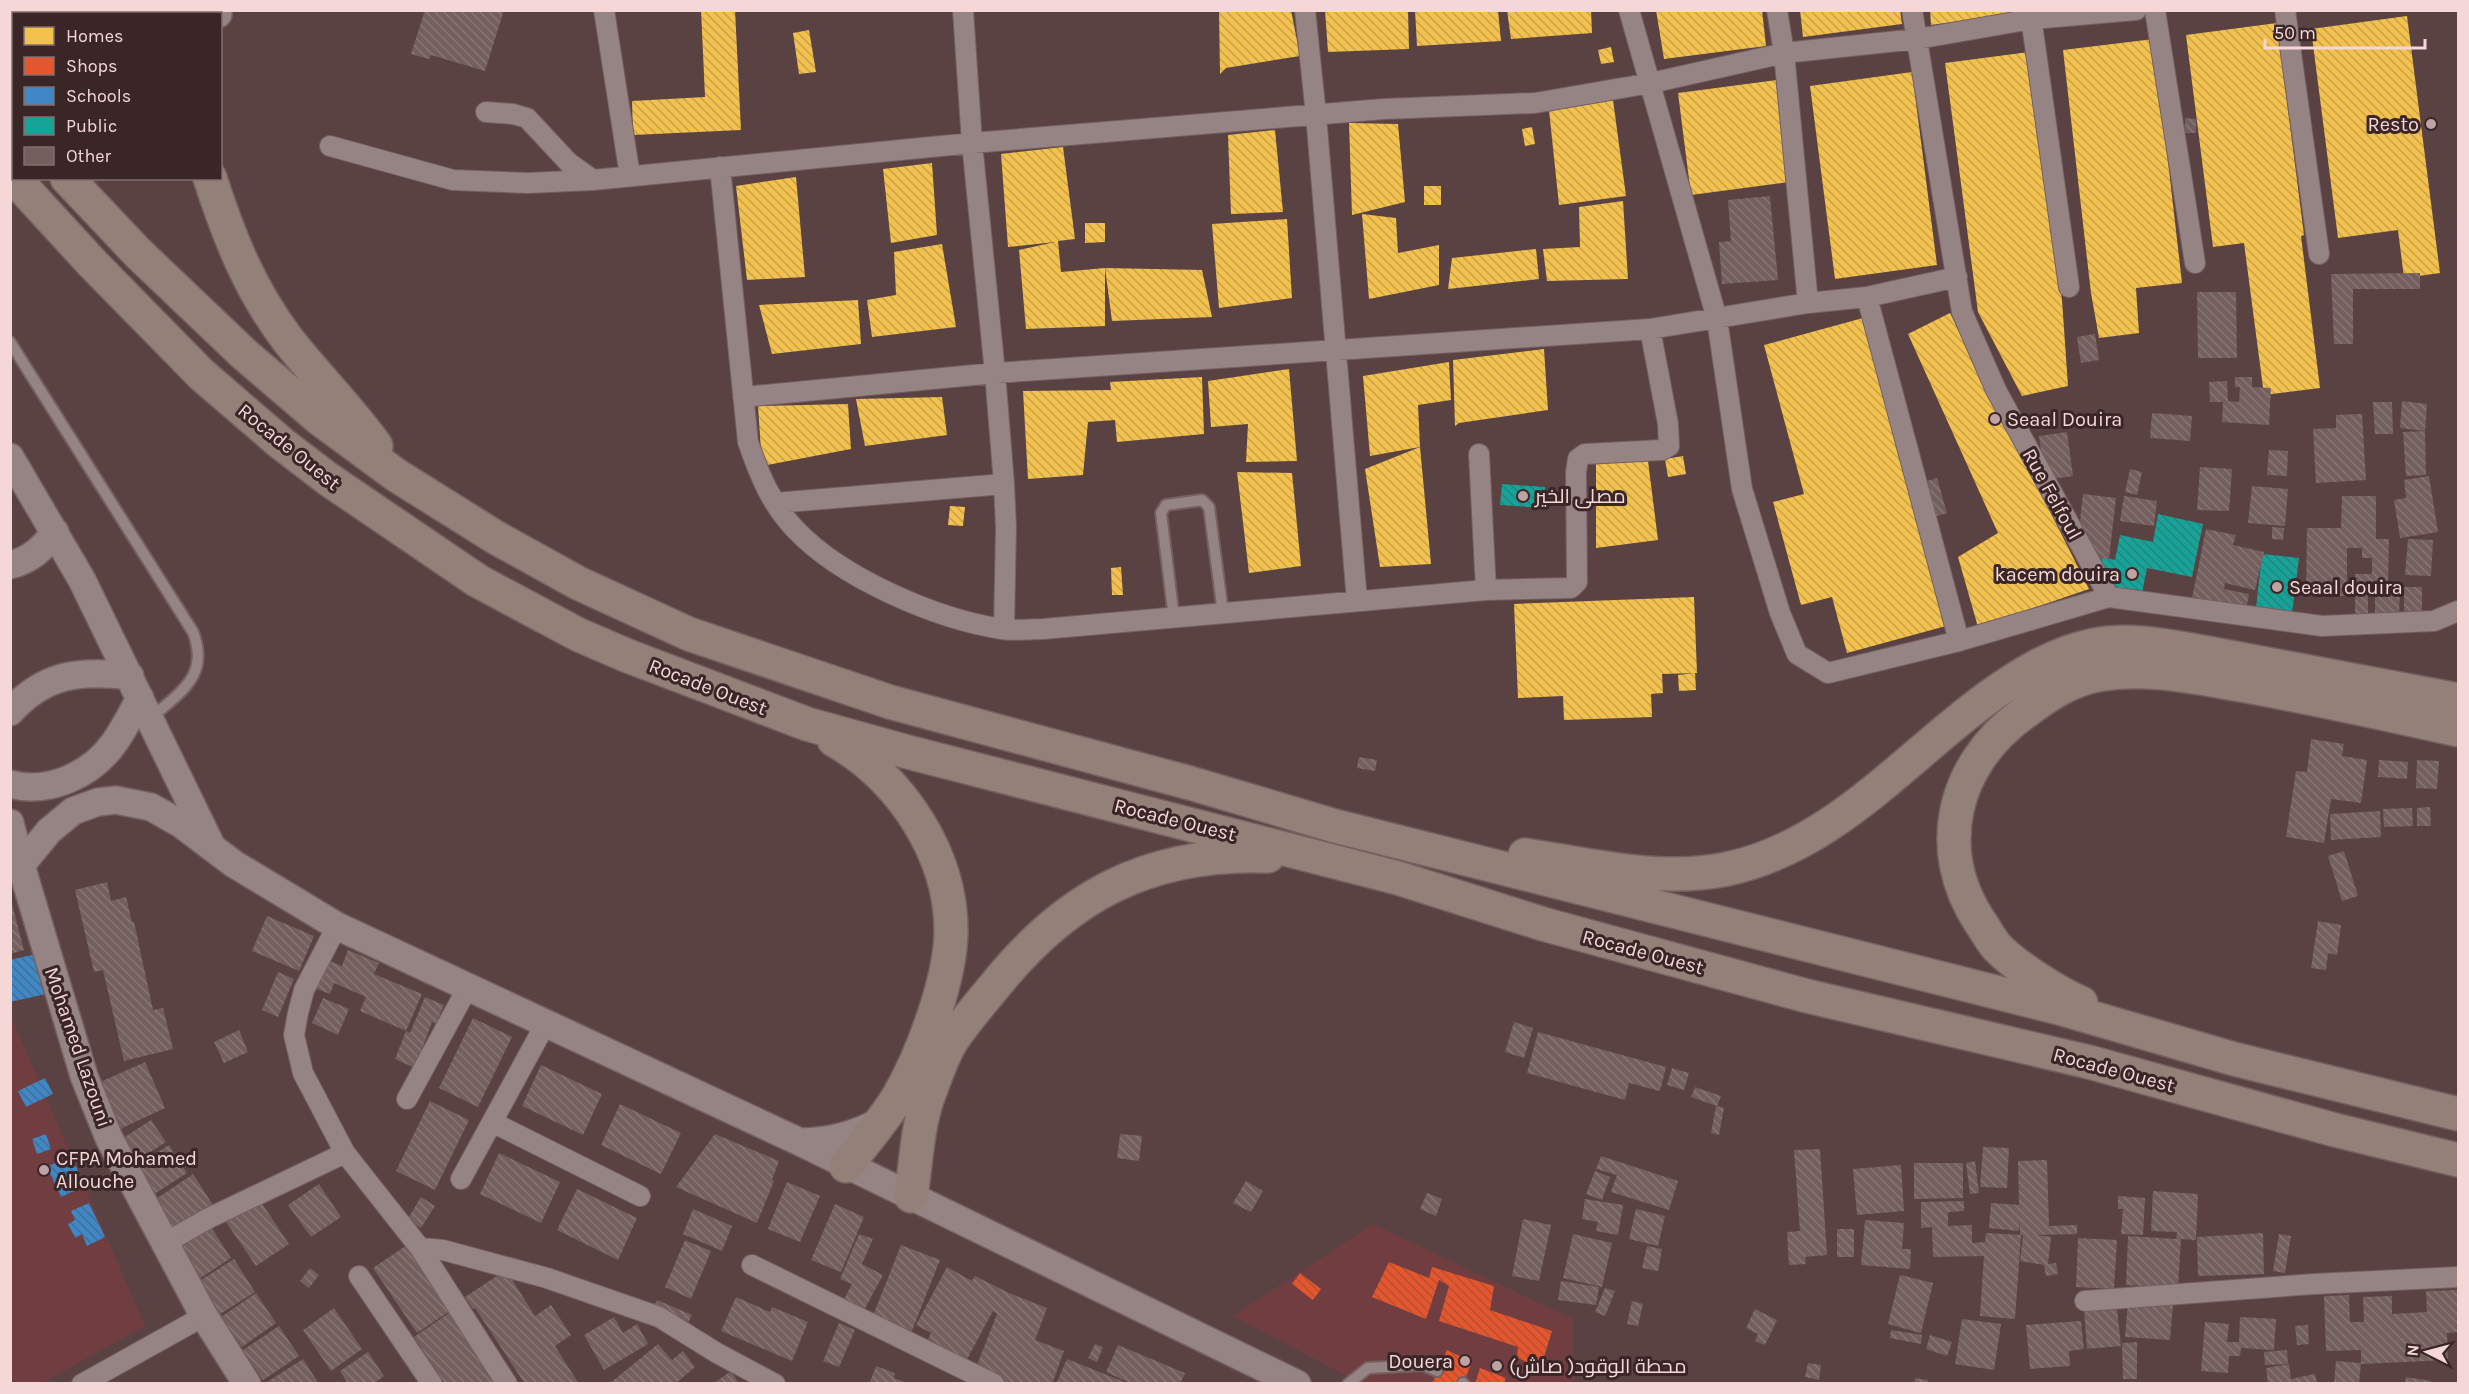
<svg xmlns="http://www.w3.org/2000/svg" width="2469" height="1394" font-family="Karla,Cairo,sans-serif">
<defs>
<pattern id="homes-back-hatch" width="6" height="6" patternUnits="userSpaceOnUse" patternTransform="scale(1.5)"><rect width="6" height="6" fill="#f2c14e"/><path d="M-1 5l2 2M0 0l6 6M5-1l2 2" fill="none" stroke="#c8a14b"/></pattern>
<pattern id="shops-back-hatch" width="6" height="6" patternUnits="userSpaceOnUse" patternTransform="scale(1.5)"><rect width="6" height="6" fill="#e4572e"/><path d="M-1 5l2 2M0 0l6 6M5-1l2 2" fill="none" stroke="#b65034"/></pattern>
<pattern id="schools-back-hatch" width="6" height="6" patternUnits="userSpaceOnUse" patternTransform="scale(1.5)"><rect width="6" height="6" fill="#3f88c5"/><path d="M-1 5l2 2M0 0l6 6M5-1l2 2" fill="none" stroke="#436f97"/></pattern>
<pattern id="public-back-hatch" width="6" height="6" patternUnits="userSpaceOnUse" patternTransform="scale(1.5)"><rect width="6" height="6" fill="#17a398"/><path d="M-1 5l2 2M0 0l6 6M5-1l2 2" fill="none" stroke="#26857e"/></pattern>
<pattern id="building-back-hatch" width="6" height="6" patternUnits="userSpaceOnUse" patternTransform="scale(1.5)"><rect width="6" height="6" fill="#735f5d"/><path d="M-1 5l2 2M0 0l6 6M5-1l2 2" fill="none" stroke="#887574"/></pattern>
</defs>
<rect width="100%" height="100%" fill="#5a4243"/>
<!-- built -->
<path fill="#703e41" d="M10,1014l135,312 -103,57h-31z
M1373,1224l200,95 1,64h-214l-127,-67z"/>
<!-- homes -->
<path fill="url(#homes-back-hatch)" d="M701,10h34l6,120 -108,5 -1,-34 73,-4z
M1219,10h72l9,46 -74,12 -6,6z
M1325,10h83l1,39 -81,3z
M1415,10h83l3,31 -84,5z
M1507,10h84l1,23 -81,6z
M1656,10h106l4,36 -102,13z
M1800,10h100l2,14 -99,13z
M1930,10h90v3l-89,12z
M2407,16l33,257 -36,5 -6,-48 -60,8 -27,-209z
M2277,23l27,212 -3,1 19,152 -56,7 -20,-152 -31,4 -27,-212z
M809,30l7,42 -17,2 -6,-41z
M2154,39l28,244 -46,5 3,45 -40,5 -8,-45 -28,-243z
M1611,47l3,15 -13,2 -3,-14z
M2029,52l33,248 6,86 -46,10 -44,-84 -33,-249z
M1912,72l25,193 -102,14 -25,-193z
M1777,80l13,102 -99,13 -13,-102z
M1613,100l13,96 -67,9 -10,-95z
M1349,123l49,1 7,78 -53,13z
M1532,127l3,17 -10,2 -3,-17z
M1275,130l8,82 -52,2 -3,-79z
M1063,147l12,92 -17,2 3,31 44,-4 97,2 10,47 -100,4 -7,-53v58l-79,3 -7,-79 36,-8 -47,5 -7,-93z
M932,163l5,72 -46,8 -8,-74z
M796,177l9,100 -58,3 -11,-94z
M1424,186h17v19h-17z
M1623,201l5,78 -81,2 -4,-32 37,-2 -1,-40z
M1362,214l34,4 2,35 41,-8v40l-70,14z
M1287,219l5,79 -73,10 -7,-84z
M1085,223h20v19l-20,1z
M942,244l14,83 -84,10 -5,-37 29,-5 -2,-43z
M1536,249l3,30 -91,10 4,-31z
M858,300l3,44 -89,10 -13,-49z
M1950,313l139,276 -111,38 -20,-70 40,-24 -90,-199z
M1863,318l83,308 -99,27 -15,-56 -31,8 -28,-103 31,-8 -40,-149z
M1544,349l4,61 -89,13 -4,3 -2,-66z
M1449,362l2,38 -33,5 2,42 -50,9 -7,-80z
M1289,369l8,92 -51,1 2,-38 -37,3 -3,-46z
M1202,377l2,57 -87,8 -2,-22 -27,2 -5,53 -55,4 -5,-88 88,-1 -1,-8z
M942,397l5,38 -82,11 -9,-47z
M848,404l3,45 -89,17 -4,-60z
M1420,447l11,117 -51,3 -15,-98z
M1647,453l11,87 -62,8v-93z
M1683,456l3,18 -18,3 -3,-18z
M1237,472l55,1 9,93 -52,7z
M950,506l15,1 -2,19 -15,-1z
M1121,567l2,28h-11l-1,-27z
M1694,597l3,76 -35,1 1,19 -12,1 1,23 -88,3 -1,-24 -45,2 -4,-94z
M1695,673l1,17 -17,1 -1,-16z"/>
<!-- shops -->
<path fill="url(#shops-back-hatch)" d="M1389,1262l40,16 3,-11 62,19 -4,24 62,21 -11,36 -24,-9 1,-11 -79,-26 10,-35 -10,-6 -13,39 -54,-22z
M1300,1273l21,16 -8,11 -21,-16z
M1447,1350l25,12 -9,22h-31z
M1480,1368l26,10 -2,6h-29z"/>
<!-- schools -->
<path fill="url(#schools-back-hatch)" d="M36,954l10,40 -36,8v-42z
M45,1078l8,16 -27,13 -8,-16z
M46,1134l5,15 -14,5 -5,-15z
M71,1156l14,30 -24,11 -14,-30z
M89,1203l16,34 -18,9 -5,-12 -7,4 -7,-14 7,-4 -4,-9z"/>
<!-- public -->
<path fill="url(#public-back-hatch)" d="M1502,484l43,3 -1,21 -44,-3z
M2158,514l45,10 -11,53 -45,-9 -6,30 -45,-10 6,-31 13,3 5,-25 33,7z
M2262,554l37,4 -8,63 -36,-4z"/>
<!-- building -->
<path fill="url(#building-back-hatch)" d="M425,10h79l-19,61 -54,-16 -2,4 -18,-5z
M2185,118l11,1v14h-11z
M1770,196l8,84 -56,4 -3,-42 12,-1 -3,-41z
M2420,273v16h-67v55h-19l-3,-70z
M2197,292h39l1,66h-39z
M2095,334l4,26 -18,3 -4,-26z
M2235,377h17v10l19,1 -2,37 -47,-3 1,-20h-13l-1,-20 18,-1 1,20 11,1 1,-15h-5z
M2402,401l25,3 -2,27 -25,-3z
M2373,402h19l1,32h-18z
M2152,413l40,3 -2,25 -40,-3z
M2362,414l4,66 -50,3 -3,-54 23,-1v-13z
M2425,431l1,44 -20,1 -3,-44z
M2067,432l6,44 -28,4 -6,-44z
M2269,450l19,1 -1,25 -20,-1z
M2200,467l32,2 -3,42 -32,-1z
M2130,469l12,3 -5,23 -12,-3z
M2429,476l9,56 -38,6 -6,-38 12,-2 -2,-18z
M1937,478l10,35 -16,5 -10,-35z
M2252,486l36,3 -3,37 -37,-3z
M2083,494l33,4 -7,61 -33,-4z
M2124,496l33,5 -3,25 -34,-5z
M2342,496h34v43h13l-1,43h12l-1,36h-24v-25h-7v23h-13v-42h17v-16h-10v-10h-15v48l-41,-1 1,-67h34z
M2272,527l12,1 -1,12 -11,-1z
M2206,529l30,6 -3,10 31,7 -9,38 -30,-7 -1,6 25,5 -5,25 -54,-11z
M2408,539l25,1 -2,36 -26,-1z
M2404,587h18v25h-18z
M2311,739l33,5 -2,12 25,4 -6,43 -30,-4 -7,44 -38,-6 10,-66 11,1z
M1359,757l18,3 -2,11 -18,-3z
M2379,760l29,2 -1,17 -29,-2z
M2417,760l22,1 -2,28 -21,-1z
M2430,807l1,19h-14v-18z
M2412,808l1,18 -29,1 -1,-18z
M2380,811l1,26 -50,3 -1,-26z
M2344,851l14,45 -16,5 -14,-45z
M107,882l4,19 15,-4 6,25h2l19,88 10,-2 10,41 -49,12 -21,-91 -9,2 -19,-82z
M10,896l14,54 -14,4z
M267,916l47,20 -15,35 -47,-20z
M2318,921l23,4 -4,30 -9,-2 -2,17 -15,-2z
M348,950l31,13 -5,11 48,20 -16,37 -46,-20 6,-14 -32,-14 -4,11 -20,-8 12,-28 20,8z
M278,972l16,7 -16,38 -16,-7z
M425,997l19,8 -8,19 -4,-2 -17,46 -20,-9 11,-28 4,2z
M323,998l26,11 -11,26 -26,-12z
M473,1018l39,19 -34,70 -39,-19z
M1514,1022l19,6 -9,30 -19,-6z
M239,1030l9,22 -24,11 -10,-21z
M1538,1032l128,35 -6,24 -31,-8 -4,17 -98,-27z
M145,1062l20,46 -45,21 -22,-46z
M541,1065l61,29 -19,41 -61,-29z
M1672,1068l17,5 -5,17 -17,-5z
M1695,1087l26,9 -4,10 -26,-9z
M430,1101l39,19 -34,70 -39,-19z
M620,1104l61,29 -20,41 -60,-29z
M1716,1106l8,2 -5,27 -8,-2z
M151,1120l15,22 -35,22 -14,-22z
M715,1134l64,27 -7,19 2,1 -17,42 -81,-36z
M1120,1134l22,2 -3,25 -22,-3z
M169,1145l18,28 -39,25 -18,-28z
M1983,1147l26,1 -2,40 -27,-1z
M1820,1149l7,106 -22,2 1,7 -17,1 -2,-33 13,-1 -6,-81z
M499,1153l61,29 -19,41 -61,-29z
M1601,1156l77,25 -9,29 -58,-18 6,-17 -21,-6z
M2047,1160l2,66 28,-1v9l-41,1 15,2 -3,27 8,-1 2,11 -12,2 -2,-11 -24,-4 3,-26h-2l-6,84 -35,-3 4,-60 -51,1 -1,-30 -11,1v-26l43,-1v10l-16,1v14l24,-1v18l13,-1 1,-9 34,2v-14l-1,10 -30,-3 2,-25 28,2 -1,-44z
M1975,1161l4,32 -9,1 -4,-31z
M1914,1163h49v35l-49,1z
M1901,1165l3,46 -47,4 -4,-46z
M1595,1171l15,6 -8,23 -16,-6z
M193,1174l20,31 -43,29 -20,-31z
M1246,1181l17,10 -12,21 -18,-9z
M787,1182l33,14 -20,46 -32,-13z
M319,1184l22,33 -30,20 -23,-32z
M577,1189l60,29 -19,42 -61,-30z
M2153,1191l45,3 -2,46 -15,-1 -3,49 -52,-3 2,-49 48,3 1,-7 -26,-1z
M1427,1193l15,6 -6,17 -16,-7z
M2118,1196l27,2 -2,37 -22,-1 2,-25h-5z
M421,1197l14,9 -14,22 -14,-8z
M259,1199l30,45 -33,22 -30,-44z
M1585,1199l38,6 -5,30 -22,-4 2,-9 -16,-3z
M835,1204l29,13 -23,55 -30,-12z
M693,1209l39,17 -10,25 -39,-17z
M1636,1209l29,7 -7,30 -29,-7z
M1523,1219l28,6 -12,56 -27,-5z
M1865,1220l39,3 -2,26h9l-1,20 -49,-4z
M211,1227l20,31 -35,23 -20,-31z
M1837,1229h17v28h-17z
M2263,1233l1,41 -66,2 -1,-39z
M859,1234l14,5 -11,25 21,11 -21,39 -20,-11 10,-19 -12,-5z
M1573,1234l39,9 -10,44 -39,-9z
M2279,1234l12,2 -6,37 -12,-2z
M2078,1238l39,2 -3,49 -38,-2z
M685,1240l26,11 -20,48 -26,-12z
M407,1245l43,66 -33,22 -44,-65z
M901,1245l39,15 -31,78 -39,-15z
M1647,1246l15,3 -4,22 -16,-3z
M234,1259l21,33 -38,24 -21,-33z
M947,1267l25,14 3,-5 34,17 38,15 -12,32 29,11 -12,33h-57l-22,-9 24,-61 -4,-3 -28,52 -25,-14 1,-3 -13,-7 3,-6 -15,-8z
M310,1268l9,7 -10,13 -9,-7z
M506,1270l29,46 16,-11 20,30 -16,11 24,38h-54l-50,-76 -2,1 -8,-12z
M1900,1275l33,8 -12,50 -33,-9z
M1561,1281l38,6 -3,18 -38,-5z
M1605,1288l10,3 -10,25 -10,-4z
M2458,1290v42l-11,1 1,27 -87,4v-14l-35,1 -2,-55 25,-1 1,27h14l-1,-25 29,-1v18l35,-2 -1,-21z
M256,1293l20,30 -34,24 -21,-30z
M736,1297l34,15 2,-5 36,15 -16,39 -71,-30z
M657,1300l35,15 -4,8 -35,-15z
M1632,1301l11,3 -5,22 -11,-2z
M2128,1302l45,3 -3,35 -45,-3z
M334,1308l28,41 -31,22 -28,-41z
M2117,1308l4,38 -34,3 -3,-38z
M1755,1309l22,11 -12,25 -10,-4 3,-7 -12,-6z
M452,1311l41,63 -3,2 5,8h-50l-31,-47z
M614,1317l9,16 14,-9 11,20 -44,26 -20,-35z
M2240,1317l36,2 -2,31 -33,-2 -1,8h-11l-1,17 -27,-2 4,-49 24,2 -2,18h12z
M1962,1319l39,5 -7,46 -39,-6z
M2081,1321l3,28 -15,2 1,15 -40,3 -4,-44z
M839,1323l16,7 -16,37 -16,-6z
M2308,1325l1,19 -12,1 -2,-19z
M279,1326l20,30 -36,24 -20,-30z
M1891,1330l31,5 -1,9 -31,-6z
M1930,1335l22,7 -5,14 -21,-7z
M2137,1342v37h-14l-1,-36z
M658,1344l14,16 11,-9 12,16 -20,17h-66z
M1095,1344l8,3 -6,15 -9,-4z
M1118,1345l67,28 -5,11h-48l-26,-12z
M2287,1350l1,14 -23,1 -1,-13z
M368,1352l16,24 -11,8h-25l-8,-13z
M303,1359l16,25h-55z
M1067,1359l60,24v1h-71z
M2336,1361l25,2 -2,21h-25z
M1808,1363l13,2 -2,15 -14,-3z
M2289,1364l2,15 24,-5 2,10h-49l-2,-16z
M876,1366l19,7 -1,5 15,6h-40z
M731,1371l8,13h-26z
M2406,1377l25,4v3h-26z
M1915,1378l13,2 -1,4h-13z"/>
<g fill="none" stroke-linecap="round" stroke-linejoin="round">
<!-- lane casing -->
<g stroke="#755f60" stroke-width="14">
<path id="lane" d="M10,342l183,290c17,44 -13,60 -42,86
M1174,618l-13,-105 5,-8 36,-5 7,7 14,106
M1463,1383l1,1
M1348,1384l20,-16 55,-3 14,6"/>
</g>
<!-- street casing -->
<g stroke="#755f60" stroke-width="22">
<path id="street" d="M604,10l26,166
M963,10l9,133 23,230 9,111 2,43 -2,102
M1305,10l11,105 41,486
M1629,10l88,309 25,170 38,124 17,41 31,19 131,-32
M1777,10l7,43 24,250
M1912,10l50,302 34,78 113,207 213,29 112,-5 24,-10
M2030,10l39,277
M2155,10l40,253
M2285,10l34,244
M486,112l27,2 14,4 42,45 24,17
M330,146l123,34 75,3 65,-3 379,-37 412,-34 151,-6 116,-20 133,-30 133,-14 115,-20 104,-9
M720,167l28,275c11,32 23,62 47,87 46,49 141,90 207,100 13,2 28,0 41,0l443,-39 -7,-136
M1867,297l92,344 150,-44
M743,397l252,-24 655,-44 158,-26 59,-6 90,-20
M775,503l229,-19
M1486,590l85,-2 6,-6 -1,-110 2,-13 7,-5 77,-4 7,-4 -1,-22 -18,-95
M337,926l-33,64 -6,23 -4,22 9,38 42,80 75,95 87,136
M407,1099l61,-112
M492,1122l148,74
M461,1179l85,-156
M165,1243l44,-25 136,-65
M420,1248l23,2 104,28 112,39 58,36 58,31
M752,1265l242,119
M359,1276l73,108
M2085,1301l229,-17 144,-7
M82,1384l122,-68"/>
</g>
<!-- secondary casing -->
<g stroke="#755f60" stroke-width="30">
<path id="secondary" d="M106,14l2,-4
M218,14v-4
M10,457l72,123 128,263
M10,565c21,-5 33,-17 45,-33
M10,712c35,-39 71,-42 120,-36
M10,784c39,11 82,-10 104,-41 10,-14 18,-30 26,-45
M10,823l11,42 63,211 25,62 95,178 43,68
M21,865l28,-34 24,-20 25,-9 18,-2 35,7 30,17 53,40 103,62 463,216 497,242
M800,1142c29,0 53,-6 79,-20"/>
</g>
<!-- highway casing -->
<g stroke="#755f60" stroke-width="36">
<path id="highway" d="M170,10v4
M10,109l4,4
M14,178l79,86 108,110 80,69 47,36 150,102 101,54 49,21 179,68 97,27 494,127 145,46 264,72 282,66 246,68 123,30
M67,178l71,75 106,101 76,65 76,56 99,62 83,46 111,51 201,68 300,81 145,43 724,182 175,51 224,55
M210,178c19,59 40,112 78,162 28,36 61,68 88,106
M834,740c67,38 118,115 117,193 -1,48 -29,123 -53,164 -14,23 -35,47 -52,69
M1525,855c67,10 134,28 202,14 105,-22 176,-109 259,-170 33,-24 68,-46 109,-54 34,-7 73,1 108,7l255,48
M2081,1003c-23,-10 -66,-37 -83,-55 -7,-7 -12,-18 -18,-26 -48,-73 -27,-157 41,-207 24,-18 46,-34 76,-40 47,-9 97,2 144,10 73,13 145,29 217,45
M911,1196c5,-32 6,-68 17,-99 7,-18 14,-42 25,-58 12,-18 26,-34 40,-51 73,-92 155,-136 275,-132"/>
</g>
<!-- lane -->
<use href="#lane" stroke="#968384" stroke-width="10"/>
<!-- street -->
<use href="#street" stroke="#968384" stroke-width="20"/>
<!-- secondary -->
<use href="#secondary" stroke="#968384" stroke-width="27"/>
<!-- highway -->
<use href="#highway" stroke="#938079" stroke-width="33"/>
</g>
<!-- markers -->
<g fill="#bfa3a4" stroke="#3b2627" stroke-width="2">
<circle cx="2431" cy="124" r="6"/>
<circle cx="1995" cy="419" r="6"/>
<circle cx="1523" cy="496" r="6"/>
<circle cx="2132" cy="574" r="6"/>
<circle cx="2277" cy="587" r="6"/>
<circle cx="44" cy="1170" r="6"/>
<circle cx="1465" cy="1361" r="6"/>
<circle cx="1497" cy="1366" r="6"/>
</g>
<g text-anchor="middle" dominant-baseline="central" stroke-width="6" stroke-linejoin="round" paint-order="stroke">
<!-- poi labels -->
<g font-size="20" fill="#f5d7d8" stroke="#3b2627" text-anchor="start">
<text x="2419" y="124" text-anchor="end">Resto</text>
<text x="2007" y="419">Seaal Douira</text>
<text x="1535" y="496">مصلى الخير</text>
<text x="2120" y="574" text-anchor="end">kacem douira</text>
<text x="2289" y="587">Seaal douira</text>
<text x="56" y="1158">CFPA Mohamed<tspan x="56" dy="23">Allouche</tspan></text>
<text x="1453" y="1361" text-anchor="end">Douera</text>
<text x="1509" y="1366">محطة الوقود( صاش)</text>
</g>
<!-- street labels -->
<g font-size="20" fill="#f5d7d8" stroke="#3b2627">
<text transform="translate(289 447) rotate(39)">Rocade Ouest</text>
<text transform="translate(2052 494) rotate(61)">Rue Felfoul</text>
<text transform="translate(708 687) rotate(21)">Rocade Ouest</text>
<text transform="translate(1175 820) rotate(14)">Rocade Ouest</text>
<text transform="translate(1643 952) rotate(15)">Rocade Ouest</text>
<text transform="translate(78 1047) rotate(71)">Mohamed Lazouni</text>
<text transform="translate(2114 1070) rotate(15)">Rocade Ouest</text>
</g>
</g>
<!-- border -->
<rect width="2469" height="1394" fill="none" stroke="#f5d7d8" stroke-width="24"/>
<!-- legend -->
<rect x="12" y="12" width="210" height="168" fill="#3b2627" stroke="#856d6e" stroke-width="1.5"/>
<rect x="24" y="27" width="30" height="18" fill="#f2c14e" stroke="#856d6e" stroke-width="1.5"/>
<text x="66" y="42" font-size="18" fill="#f5d7d8">Homes</text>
<rect x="24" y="57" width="30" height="18" fill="#e4572e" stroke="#856d6e" stroke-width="1.5"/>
<text x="66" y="72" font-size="18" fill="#f5d7d8">Shops</text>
<rect x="24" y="87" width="30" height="18" fill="#3f88c5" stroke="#856d6e" stroke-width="1.5"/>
<text x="66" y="102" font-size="18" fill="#f5d7d8">Schools</text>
<rect x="24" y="117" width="30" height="18" fill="#17a398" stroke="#856d6e" stroke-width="1.5"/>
<text x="66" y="132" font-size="18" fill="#f5d7d8">Public</text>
<rect x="24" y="147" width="30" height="18" fill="#735f5d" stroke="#856d6e" stroke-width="1.5"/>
<text x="66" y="162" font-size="18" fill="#f5d7d8">Other</text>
<!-- north arrow -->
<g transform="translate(2427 1352) rotate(276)" stroke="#3b2627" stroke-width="4.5" paint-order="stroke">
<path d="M0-4.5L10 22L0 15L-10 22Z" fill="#f5d7d8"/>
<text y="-9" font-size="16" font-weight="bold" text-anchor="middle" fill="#f5d7d8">N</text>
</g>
<!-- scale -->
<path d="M2265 39v9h160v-9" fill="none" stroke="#f5d7d8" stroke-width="3"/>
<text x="2274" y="39" font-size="18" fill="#f5d7d8" stroke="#3b2627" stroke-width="4.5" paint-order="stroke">50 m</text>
</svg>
